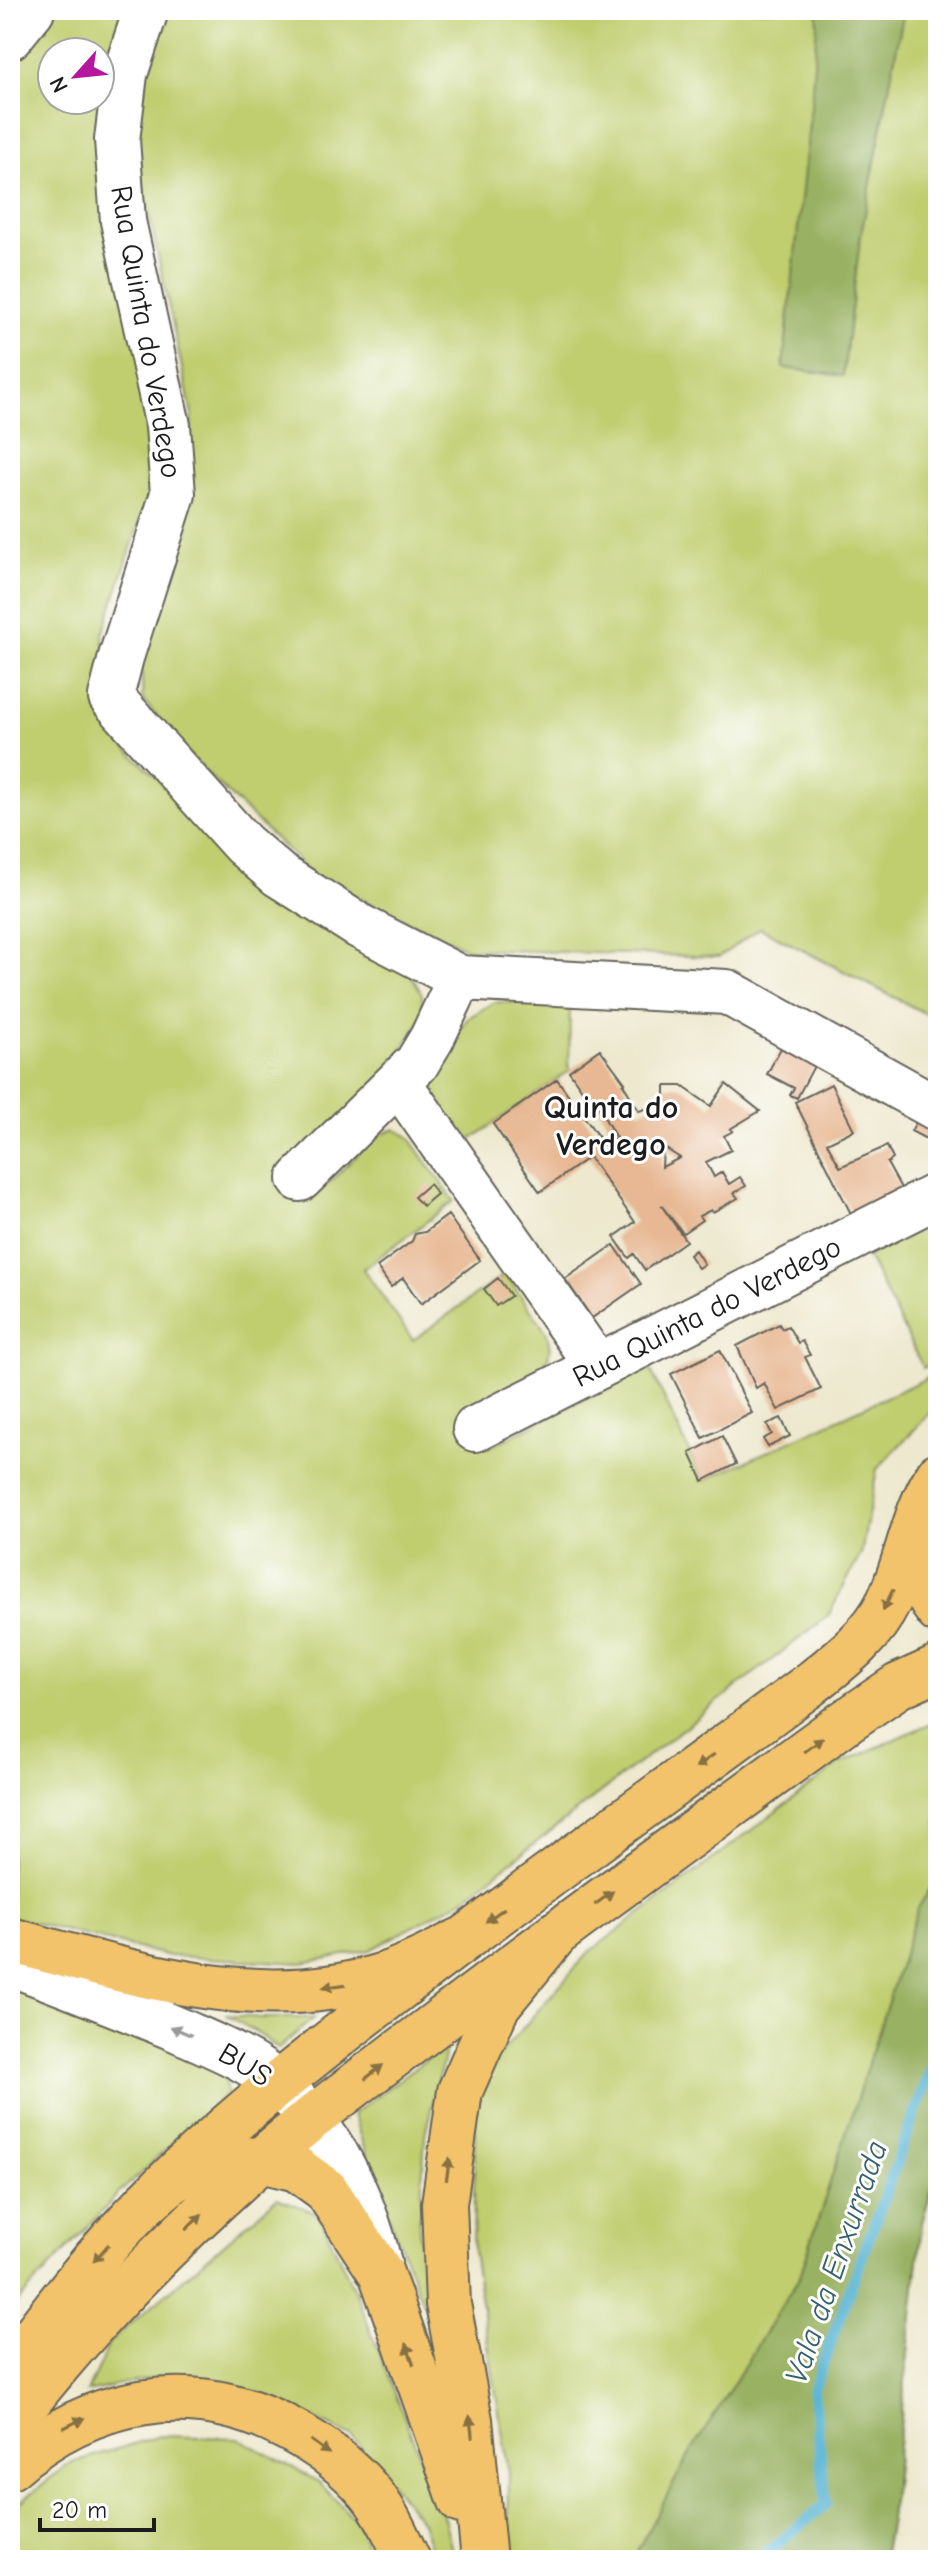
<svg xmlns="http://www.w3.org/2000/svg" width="948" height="2570" font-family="'Comic Neue',sans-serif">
<rect width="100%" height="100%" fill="#fff"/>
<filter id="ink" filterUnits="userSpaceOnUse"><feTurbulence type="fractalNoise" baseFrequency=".0125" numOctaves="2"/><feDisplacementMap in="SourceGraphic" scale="16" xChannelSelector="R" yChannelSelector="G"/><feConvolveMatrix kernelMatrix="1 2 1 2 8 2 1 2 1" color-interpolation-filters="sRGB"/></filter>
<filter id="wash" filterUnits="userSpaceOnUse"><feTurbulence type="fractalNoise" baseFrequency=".006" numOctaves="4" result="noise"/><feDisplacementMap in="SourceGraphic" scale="32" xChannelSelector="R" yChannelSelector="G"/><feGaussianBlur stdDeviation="1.8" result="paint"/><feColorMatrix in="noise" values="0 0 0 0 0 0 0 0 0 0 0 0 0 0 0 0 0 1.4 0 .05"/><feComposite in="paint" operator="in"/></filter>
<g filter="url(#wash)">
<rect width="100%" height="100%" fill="#ede8ce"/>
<!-- green -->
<path fill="#c0ce70" stroke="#6e7546" stroke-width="2" fill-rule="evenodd" d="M49,10h75l32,461 -53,163 9,101 89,84 209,154 12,21v24l-111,178 2,2 65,-63 17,-6 14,8 45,64 -91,68 50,71 92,-66 42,59c5,17 3,28 -10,40l-74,38 25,37 161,-82 54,115 235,-108v37l-7,2 -54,57 -16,85 -33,62 -366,284 -92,50 -67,13 -134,-7 -159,-39v-1854zM52,52h48v48h-48z
M165,10h773v1010l-178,-92 -41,29 -252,-8 -151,-71 -115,-110 -58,-68 -3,-58 48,-131 4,-97 -58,-270 12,-92z
M495,1002l75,2 -1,67 -106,74c-16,-24 -41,-48 -30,-78l35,-49z
M938,1220v141l-15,7 -56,-112z
M938,1720v449l-16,53 -32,298 -7,40h-375l1,-87 -36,-221 3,-170 111,-128 252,-190z
M10,1986l212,80 5,27 -108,100 -109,117z
M226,2015l34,3h54l-36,31 -20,-16z
M447,2044l-22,90 -6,98 13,94 -57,-145 -22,-67z
M277,2198l41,15 39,83 88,225 9,39h-20l-12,-38 -70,-86 -92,-42 -90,-20 -83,18 23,-50z
M160,2436l78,2 81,44 39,42 13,36h-361v-50l60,-47z"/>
<!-- forest -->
<path fill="#98b162" stroke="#5a663f" stroke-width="2" d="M818,10h86l-44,230 -17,136 -60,-8 28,-263z
M938,1876v293l-16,53 -32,298 -8,40h-250l53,-98 115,-186 118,-368z"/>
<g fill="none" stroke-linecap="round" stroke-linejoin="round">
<!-- stream -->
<path stroke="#53b2d2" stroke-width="11" d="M758,2560l68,-56 -13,-114 125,-340"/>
</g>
<g id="blocks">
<!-- building -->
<path fill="#e7b893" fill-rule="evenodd" d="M781,1048l33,18 -17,32 -7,-3 4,-7 -27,-14z
M600,1049l25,34 -2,1 16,27 26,-9v-16h17l29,20 15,-22 34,27 -30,18 3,2 -9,5 7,14 -25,12 8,15 8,-5 7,12 11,-7 6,9 -12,7 4,5 -25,14 -2,-2 -12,6 3,4 -19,13 -22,-28 25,36 -41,29 -11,-16 -5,4 -15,-21 21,-15 -46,-65 -49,35 -47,-68 64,-45 48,67 11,-8 -20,-35 -12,8 -5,-8 8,-6 -18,-26zM663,1147l17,11 -18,9z
M831,1084l23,46 -27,13 13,24 47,-21 6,13 -6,4 14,25 -50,26 -56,-112z
M916,1122l20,11 -4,9 -21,-11z
M429,1184l8,10 -14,12 -9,-9z
M448,1215l32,45 -59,44 -18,-26 -12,9 -14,-20 35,-26 3,-7 10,-2z
M614,1245l27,39 -49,34 -27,-39z
M695,1250l9,14 -6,4 -9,-13z
M498,1278l13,18 -15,10 -12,-17z
M779,1324l3,5 6,-3 10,17 4,-2 8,14 -5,2 16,32 -43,21 -14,-27 -8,5 -19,-42z
M720,1350l32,63 -49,25 -32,-64z
M781,1418l9,18 -22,11 -5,-8 9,-5 -5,-10z
M722,1436l14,28 -33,17 -13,-28z"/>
</g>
</g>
<g filter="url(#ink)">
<use href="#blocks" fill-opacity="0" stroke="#65635a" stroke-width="2"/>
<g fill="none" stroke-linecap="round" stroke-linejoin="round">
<!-- minor casing -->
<g stroke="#65635a" stroke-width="48">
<path id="minor" d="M146,10l-21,64 -8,66 6,81 45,205 5,68 -52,163 -10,40 132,147 36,31 80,51 101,52 267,14 211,117
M10,37l22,-27
M399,1083l199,284
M300,1179l117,-116 15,-25 28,-60
M475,1429l463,-234
M10,1963c57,22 115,44 171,68 34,15 70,29 97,53 53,46 85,112 101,179"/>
</g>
<!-- major casing -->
<g stroke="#65635a" stroke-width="48">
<path id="major" d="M915,1534c-1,27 6,56 23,77
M10,2368c43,-58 87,-116 139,-168 71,-72 150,-134 230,-196 141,-110 286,-212 429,-318 30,-24 64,-49 81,-85 19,-41 24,-88 49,-126
M10,2425c73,-96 158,-183 249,-263 57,-50 121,-95 181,-141 134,-102 272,-201 408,-301l50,-34 40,-18"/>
</g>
<!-- highway casing -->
<g stroke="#65635a" stroke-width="48">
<path id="highway" d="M10,1940c120,32 248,75 371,36 28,-9 53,-22 78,-35
M147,2202l25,-21 21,-12 46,-10 22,1 36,9 29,21 55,83 80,228
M10,2467c81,-70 181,-89 277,-39 31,16 59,36 82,63 17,20 28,46 39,69
M484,2560l-14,-140 -22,-116 -4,-100 16,-113 38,-86 59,-72"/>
</g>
<!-- minor -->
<use href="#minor" stroke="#fff" stroke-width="44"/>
<!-- major -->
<use href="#major" stroke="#f2c36a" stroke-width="44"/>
<!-- highway -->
<use href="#highway" stroke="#f2c36a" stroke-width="44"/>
</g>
<!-- one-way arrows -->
<defs><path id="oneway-solid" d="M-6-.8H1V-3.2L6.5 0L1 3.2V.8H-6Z" transform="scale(2)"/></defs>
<g fill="#877043">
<use href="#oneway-solid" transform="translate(888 1600) rotate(116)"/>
<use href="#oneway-solid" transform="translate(814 1745) rotate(-36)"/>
<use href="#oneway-solid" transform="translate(705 1761) rotate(144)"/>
<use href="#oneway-solid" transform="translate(604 1898) rotate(-36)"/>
<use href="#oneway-solid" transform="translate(495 1915) rotate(144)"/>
<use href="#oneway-solid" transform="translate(334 1986) rotate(172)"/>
<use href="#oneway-solid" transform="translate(374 2072) rotate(-38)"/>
<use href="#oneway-solid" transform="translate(448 2169) rotate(-82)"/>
<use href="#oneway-solid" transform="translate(194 2222) rotate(-43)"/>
<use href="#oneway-solid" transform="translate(101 2253) rotate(131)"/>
<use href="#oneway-solid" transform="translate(410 2354) rotate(-109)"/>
<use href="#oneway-solid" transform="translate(74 2423) rotate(-26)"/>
<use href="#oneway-solid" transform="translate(471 2427) rotate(-97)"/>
<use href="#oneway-solid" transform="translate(320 2447) rotate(36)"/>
</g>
<use fill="#999" href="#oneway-solid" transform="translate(181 2031) rotate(-157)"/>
</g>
<g text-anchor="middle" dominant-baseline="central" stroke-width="6" stroke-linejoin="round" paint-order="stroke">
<!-- street labels -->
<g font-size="30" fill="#1c1c1c" stroke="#fff">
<text transform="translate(146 332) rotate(80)">Rua Quinta do Verdego</text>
<text transform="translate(707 1312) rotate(-27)">Rua Quinta do Verdego</text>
<text transform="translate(245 2065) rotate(31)">BUS</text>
</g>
<!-- neighbourhood labels -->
<g font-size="32" font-weight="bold" fill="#1c1c1c" stroke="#fff">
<text x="611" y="1107">Quinta do<tspan x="611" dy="37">Verdego</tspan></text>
</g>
<!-- water labels -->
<g font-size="32" font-style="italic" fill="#35606e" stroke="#fff">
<text transform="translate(836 2262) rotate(-71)">Vala da Enxurrada</text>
</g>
</g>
<!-- margin -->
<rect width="948" height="2570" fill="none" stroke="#fff" stroke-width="40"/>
<!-- north arrow -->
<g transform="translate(76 76) rotate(243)"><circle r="38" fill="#ffffff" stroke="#a4a4a4" stroke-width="2"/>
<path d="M0-6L14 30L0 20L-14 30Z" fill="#b5179e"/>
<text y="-12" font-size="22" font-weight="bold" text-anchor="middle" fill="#1c1c1c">N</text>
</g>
<!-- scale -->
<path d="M40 2518v12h114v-12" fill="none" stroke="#1c1c1c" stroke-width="4"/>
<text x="52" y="2518" font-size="24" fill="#1c1c1c" stroke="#ffffff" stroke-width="6" paint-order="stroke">20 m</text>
</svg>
